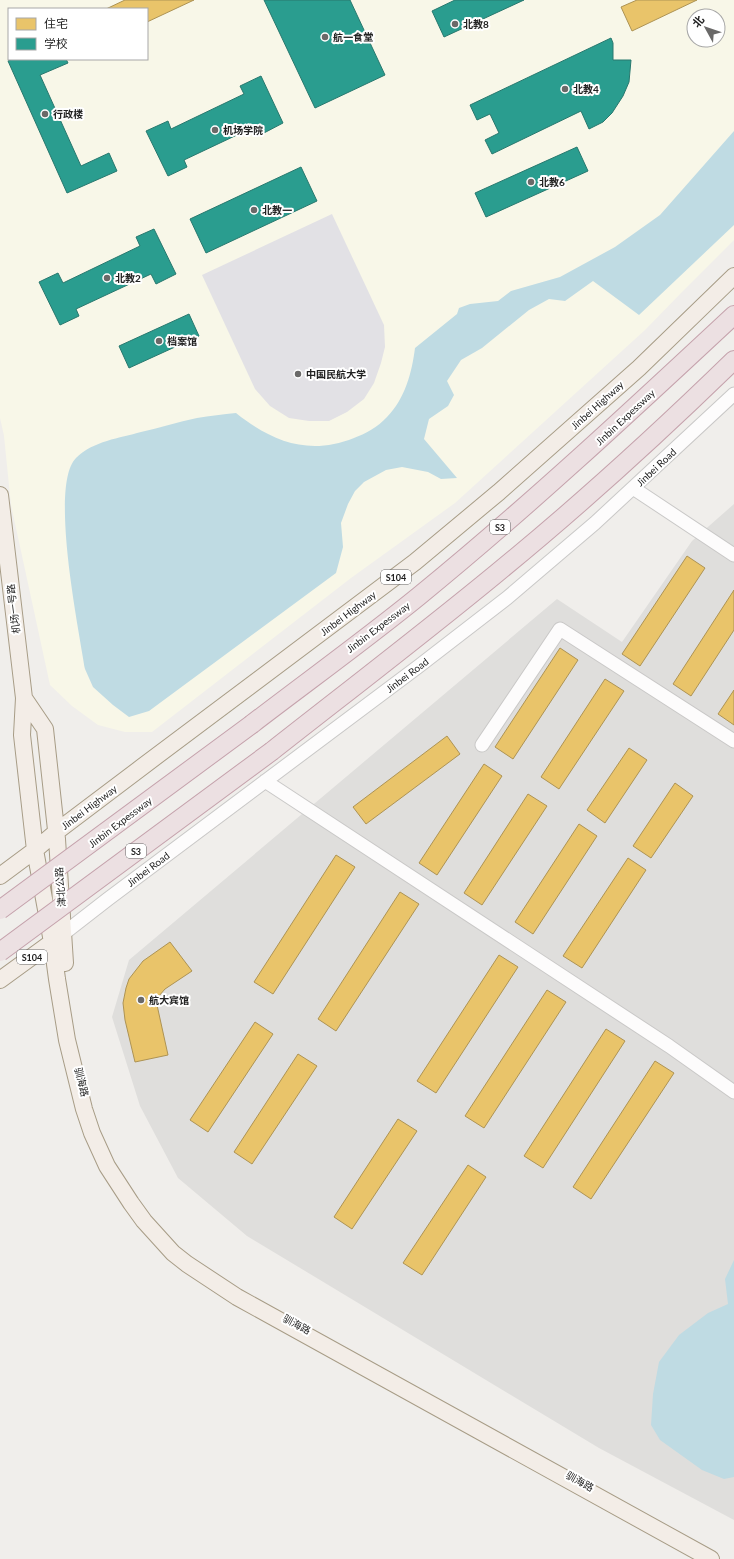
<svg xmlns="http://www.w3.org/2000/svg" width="734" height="1559" font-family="Lato,'Noto Sans SC',sans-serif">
<rect width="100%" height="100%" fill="#f0eeeb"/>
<!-- residential -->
<path fill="#dfdedc" d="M734,504v1016l-135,-72 -352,-212 -69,-58 -38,-72 -28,-89 17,-57 428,-361 65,43 70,-101z"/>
<!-- education -->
<path fill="#f8f7e8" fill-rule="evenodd" d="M0,0h734v240l-52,52 -37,38 -190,173 -104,75 -199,154h-27l-27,-7 -26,-19 -22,-21 -39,-180 -7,-69 -4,-18zM9,9h138v50h-138zM694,16h24v24h-24z"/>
<!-- plaza -->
<path fill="#e2e1e5" d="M332,214l52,111 1,22 -4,16 -7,20 -10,16 -17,13 -18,9h-20l-20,-3 -19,-12 -15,-17 -53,-114z"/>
<!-- water -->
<path fill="#bfdbe3" d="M734,131v94l-95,90 -46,-34 -28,20 -16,-2 -20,11 -47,38 -21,12 -14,21 7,14 -6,11 -19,13 -5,20 33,39 -16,1 -13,-7 -26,-5 -16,3 -22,12 -9,9 -7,13 -7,19 2,24 -7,26 -187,138 -20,6 -16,-12 -20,-18 -8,-18c-6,-40 -36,-184 -9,-211 17,-17 44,-20 65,-26 18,-4 37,-10 56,-14 13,-2 26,-4 39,-5 36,29 73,43 118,25 11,-4 24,-11 33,-21 18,-18 25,-45 28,-69l42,-34 2,-6 11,-4 28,-3 13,-10 49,-14 55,-30 45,-32z
M734,1260v217l-10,2 -22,-9 -42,-30 -9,-15 2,-31 6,-32 20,-27 29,-22 20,-9 -3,-25z"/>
<!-- homes -->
<path fill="#e9c46a" stroke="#ad9354" d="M125,0h69l-47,22v-13h-41z
M637,0h60l-65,31 -11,-24z
M687,556l18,12 -65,98 -18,-12z
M734,590v40l-43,66 -18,-12z
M560,648l18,12 -65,99 -18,-12z
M605,679l19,12 -65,98 -18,-12z
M734,690v35l-16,-11z
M447,736l13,18 -94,70 -13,-17z
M629,748l18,12 -42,63 -18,-13z
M484,764l18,12 -65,99 -18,-12z
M675,783l18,13 -42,62 -18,-12z
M528,794l19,12 -65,99 -18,-12z
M579,824l18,12 -64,98 -18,-12z
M336,855l19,12 -82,127 -19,-12z
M628,858l18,12 -64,98 -19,-12z
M400,892l19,12 -83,127 -18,-12z
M170,942l22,29 -27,18 -7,8 -1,8 11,50 -33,7 -10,-42 -2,-17 3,-15 3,-9 14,-18z
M499,955l19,12 -82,126 -19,-12z
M547,990l19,12 -82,126 -19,-12z
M255,1022l18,12 -65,98 -18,-12z
M606,1029l19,12 -82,127 -19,-12z
M298,1054l19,12 -65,98 -18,-12z
M655,1061l19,12 -83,126 -18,-12z
M398,1119l19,12 -65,98 -18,-12z
M468,1165l18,12 -64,98 -19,-12z"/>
<!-- schools -->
<path fill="#2a9d8f" stroke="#28786e" d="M264,0h86l35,75 -70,33z
M455,0h69l-80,37 -12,-26z
M611,38l2,5v17h18l-2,22 -6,14 -11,17 -9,9 -14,7 -8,-18 -89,43 -7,-14 14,-7 -9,-19 -13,6 -7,-15z
M12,59h54l2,4 -28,12 41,91 28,-13 8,18 -50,22 -59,-132z
M261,76l22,47 -21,11 -4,-9 -74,35 3,7 -19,9 -22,-45 22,-10 3,8 73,-35 -4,-8z
M577,147l11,24 -102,46 -11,-24z
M301,167l16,34 -111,52 -16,-34z
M154,229l22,45 -20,10 -5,-10 -75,35 3,7 -19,9 -21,-43 19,-9 5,10 77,-37 -4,-9z
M189,314l10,22 -70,32 -10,-22z"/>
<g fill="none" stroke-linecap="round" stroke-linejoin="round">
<!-- minor casing -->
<g stroke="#c9c8c7" stroke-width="15">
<path id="minor" d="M633,488l101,67
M482,745l78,-116 174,112
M265,781l404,265 65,46
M63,934l45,-35 311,-233 88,-68 88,-75 139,-129"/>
</g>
<!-- major casing -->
<g stroke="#a79c86" stroke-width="18">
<path id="major" d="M0,495l24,203 -2,37 13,115 17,92 5,37 10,61 17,69 8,24 15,33 24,37 13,18 29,32 14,11 50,33 474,262
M24,698l21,31 12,110 8,124
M0,876l35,-26 21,-18 86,-65 273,-205 84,-70 140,-124 95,-92
M0,980l59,-43"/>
</g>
<!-- highway casing -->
<g stroke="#c5a2ac" stroke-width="20">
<path id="highway" d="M252,724c56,-43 113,-84 167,-128 109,-89 212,-185 315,-281
M272,751c75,-59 151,-117 225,-178 82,-67 161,-139 237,-213"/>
</g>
<!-- minor -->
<use href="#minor" stroke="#fdfcfc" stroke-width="13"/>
<!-- major -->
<use href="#major" stroke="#f3ede7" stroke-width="16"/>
<!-- highway -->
<use href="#highway" stroke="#ece0e2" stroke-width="18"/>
<!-- highway-bridge casing -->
<g stroke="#c5a2ac" stroke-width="20" stroke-linecap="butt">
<path id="highway-bridge" d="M0,910l252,-186
M0,952l272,-201"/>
</g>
<!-- highway-bridge -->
<use href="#highway-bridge" stroke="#ece0e2" stroke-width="18"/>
</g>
<!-- markers -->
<g fill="#6a6968" stroke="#fff" stroke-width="1.5">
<circle cx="455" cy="24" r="4"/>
<circle cx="325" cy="37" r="4"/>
<circle cx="565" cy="89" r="4"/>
<circle cx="45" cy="114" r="4"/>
<circle cx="215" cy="130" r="4"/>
<circle cx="531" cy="182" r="4"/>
<circle cx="254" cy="210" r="4"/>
<circle cx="107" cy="278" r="4"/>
<circle cx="159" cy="341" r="4"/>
<circle cx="298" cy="374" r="4"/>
<circle cx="141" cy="1000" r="4"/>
</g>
<g text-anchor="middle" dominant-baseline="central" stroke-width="4" stroke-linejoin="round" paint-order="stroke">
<!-- shield labels -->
<g fill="#fff" stroke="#646464" stroke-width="1">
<rect x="490" y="520" width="20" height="14" rx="3"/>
<rect x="381" y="570" width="30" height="14" rx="3"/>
<rect x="126" y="844" width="20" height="14" rx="3"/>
<rect x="17" y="950" width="30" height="14" rx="3"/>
</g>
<g font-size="9" font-weight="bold" fill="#222">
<text x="500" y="527">S3</text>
<text x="396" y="577">S104</text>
<text x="136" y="851">S3</text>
<text x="32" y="957">S104</text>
</g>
<!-- poi labels -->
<g font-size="10" font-weight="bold" fill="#222" stroke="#fff" text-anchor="start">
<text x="463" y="24">北教8</text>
<text x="333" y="37">航一食堂</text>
<text x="573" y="89">北教4</text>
<text x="53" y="114">行政楼</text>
<text x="223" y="130">机场学院</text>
<text x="539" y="182">北教6</text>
<text x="262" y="210">北教一</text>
<text x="115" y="278">北教2</text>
<text x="167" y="341">档案馆</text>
<text x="306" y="374">中国民航大学</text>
<text x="149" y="1000">航大宾馆</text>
</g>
<!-- street labels -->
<g font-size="10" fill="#222" stroke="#fff">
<text transform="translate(597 405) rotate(-42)">Jinbei Highway</text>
<text transform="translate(625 417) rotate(-43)">Jinbin Expessway</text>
<text transform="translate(656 467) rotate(-43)">Jinbei Road</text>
<text transform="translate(13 609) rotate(-97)">机场一号路</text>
<text transform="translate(348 613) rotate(-37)">Jinbei Highway</text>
<text transform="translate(378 627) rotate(-37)">Jinbin Expessway</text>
<text transform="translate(407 675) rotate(-37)">Jinbei Road</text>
<text transform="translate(89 807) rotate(-37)">Jinbei Highway</text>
<text transform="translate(120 822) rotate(-37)">Jinbin Expessway</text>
<text transform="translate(148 869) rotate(-37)">Jinbei Road</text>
<text transform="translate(60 887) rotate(-94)">津北公路</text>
<text transform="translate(82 1082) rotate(76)">驯海路</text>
<text transform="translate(297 1324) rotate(28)">驯海路</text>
<text transform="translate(580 1481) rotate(29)">驯海路</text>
</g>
</g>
<!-- legend -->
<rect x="8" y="8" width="140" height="52" fill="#ffffff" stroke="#a7a7a7"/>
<rect x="16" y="18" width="20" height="12" fill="#e9c46a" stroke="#a7a7a7"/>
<text x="44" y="28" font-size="12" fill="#222222">住宅</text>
<rect x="16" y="38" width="20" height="12" fill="#2a9d8f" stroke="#a7a7a7"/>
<text x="44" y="48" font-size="12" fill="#222222">学校</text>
<!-- north arrow -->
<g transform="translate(706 28) rotate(310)"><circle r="19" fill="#ffffff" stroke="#a7a7a7"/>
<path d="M0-3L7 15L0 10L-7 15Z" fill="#6a6968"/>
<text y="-6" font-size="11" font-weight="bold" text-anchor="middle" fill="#222222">北</text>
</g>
</svg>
